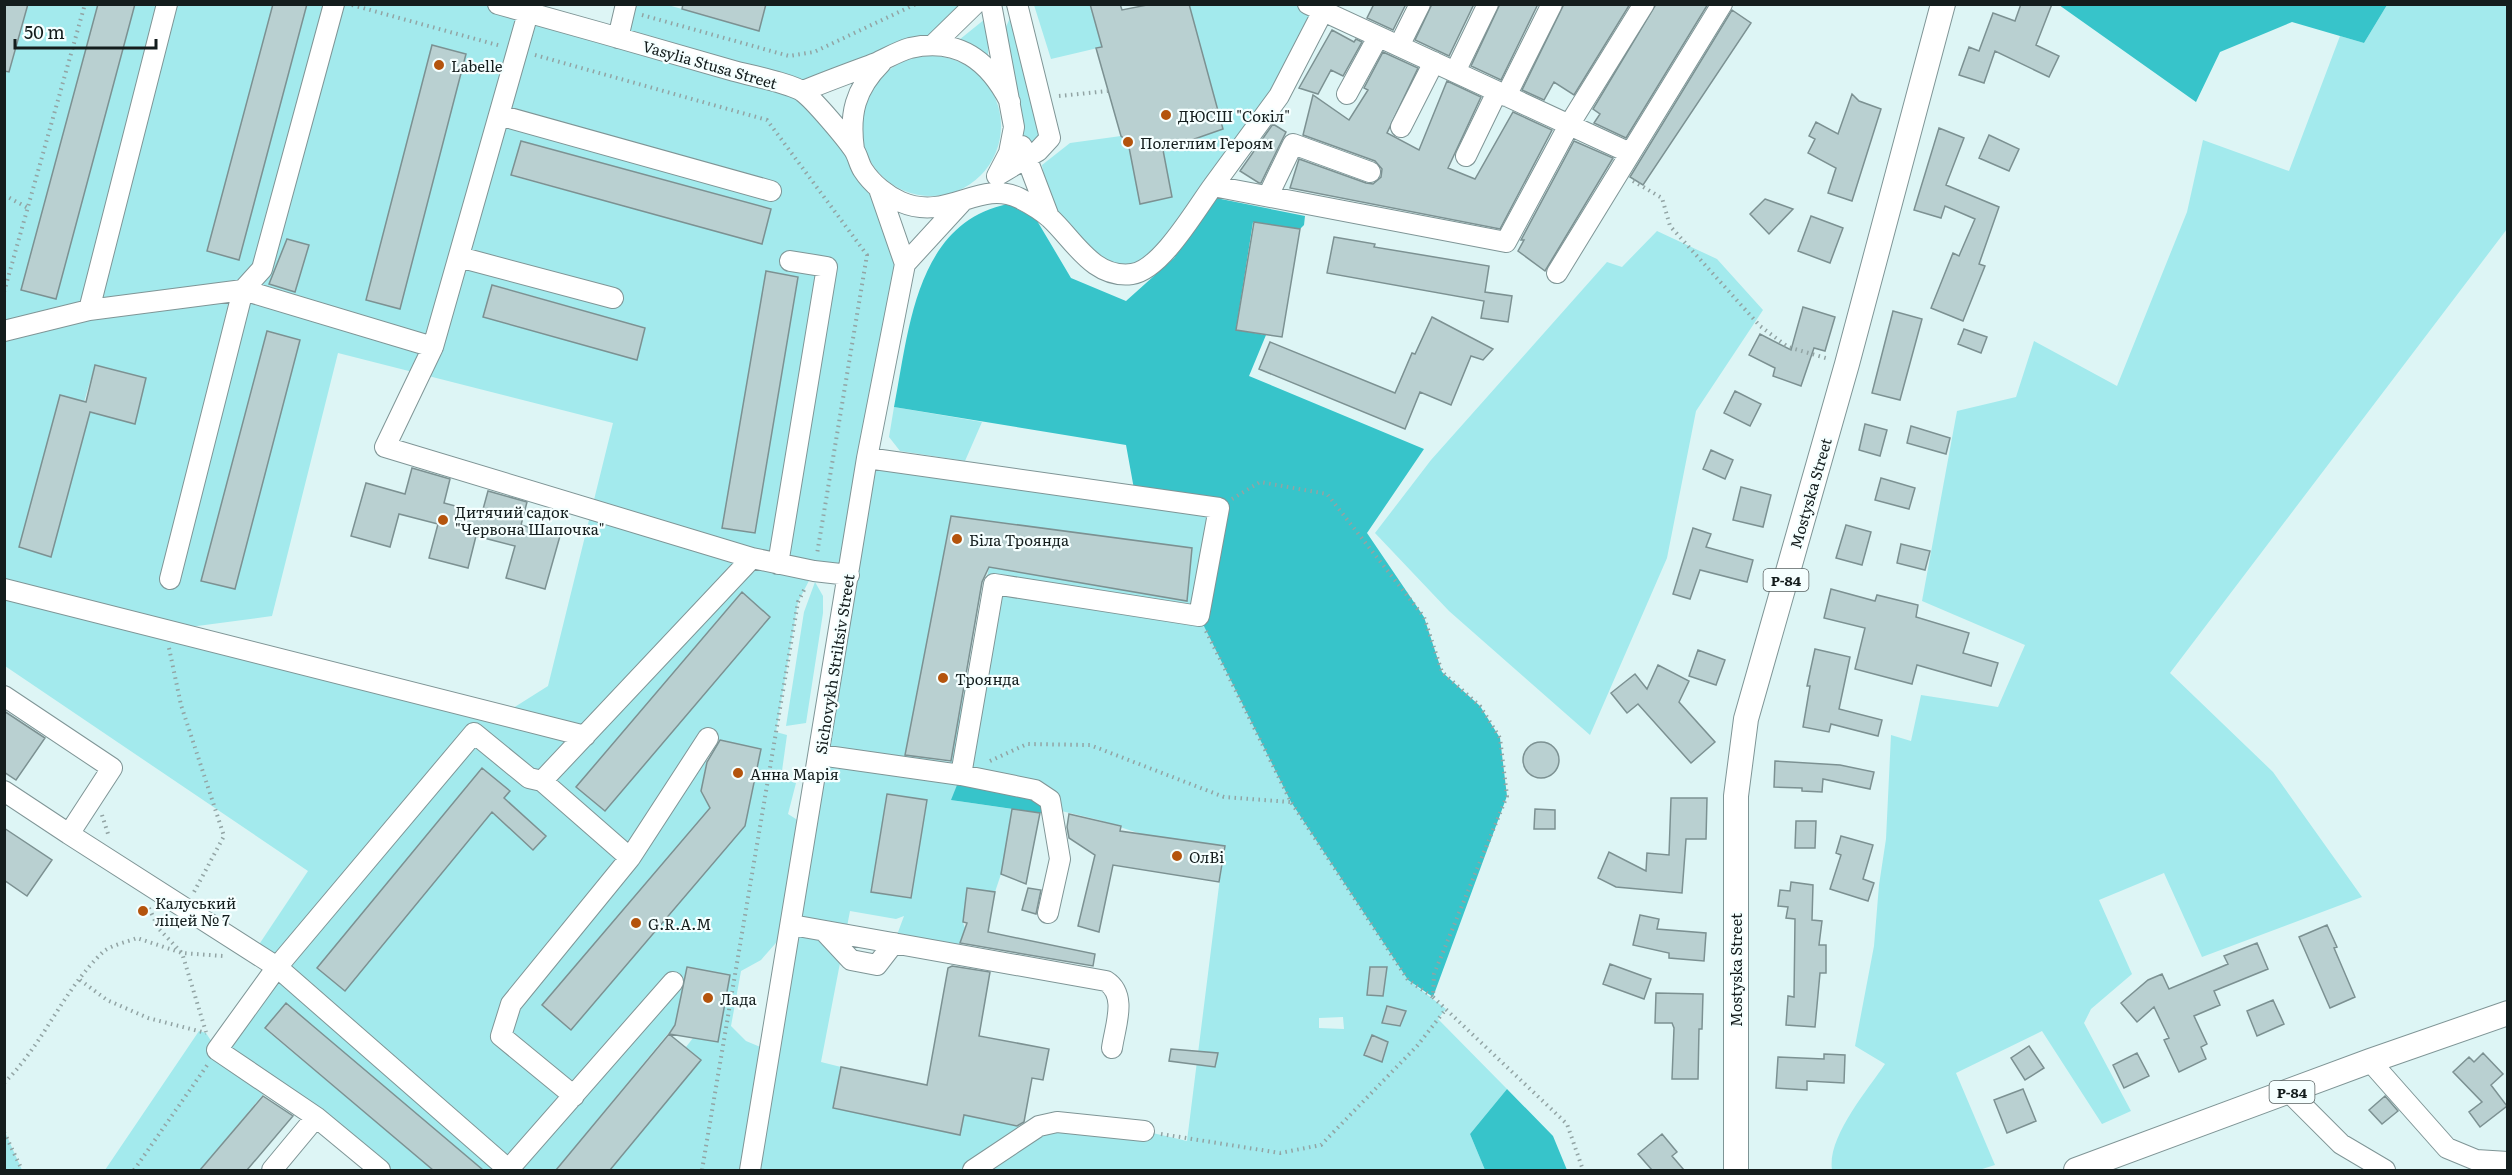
<svg xmlns="http://www.w3.org/2000/svg" width="2512" height="1175" font-family="Literata,serif">
<rect width="100%" height="100%" fill="#ddf5f5"/>
<!-- green -->
<path fill="#a3eaed" fill-rule="evenodd" d="M1308,4l15,7 -44,85 -134,173 -28,6 -67,-65 -8,-45 28,-22 51,-7 7,6 12,62 32,-7 -9,-48 26,-144z
M2502,4l5,3v222l-337,444 103,99 89,125 -160,60 -38,-84 -65,27 33,74 -41,35 -7,14 47,88 -29,13 -60,-93 -86,42 39,92 -16,5h-147c-5,-33 35,-79 53,-106l-30,-18 19,-100 5,-61 7,-46 5,-104 20,6 10,-46 77,12 27,-62 -103,-44 35,-190 59,-14 18,-56 83,45 70,-174 16,-72 86,31 51,-135 24,7 23,-38z
M28,5h245l-66,246 93,-246h240l-1,10 79,23 8,-33h42l90,26 8,-26h209l-42,40 -130,46 51,59 51,114 -35,194 349,50 72,294 117,178 38,29 -8,10 69,70 -37,45 15,36h-875l91,-110 -15,-13 7,-9 25,4 12,-67 -43,-8 -12,58 -119,145h-73l-197,-166 -21,25 168,141h-53l-110,-84 -70,84h-95l94,-139 7,2 11,17 60,-82 -23,-16 54,-81 -303,-205 -1,-603 7,2zM521,141l250,68 -9,34 -250,-67zM493,285l152,43 -8,31 -153,-42zM338,353l275,70 -65,263 -46,29 -335,-85 105,-14zM95,365l51,13 -11,45 -45,-11 -39,144 -32,-8 41,-152 24,6zM951,516l240,32 -5,53 -197,-34 -39,195 -44,-7zM814,571l35,5 -42,250 -19,-12 8,-31 -15,-5 6,-43 -11,-3 22,-130zM741,593l29,24 -166,194 -27,-24zM711,739l49,10 -13,66 -8,18 -168,197 -28,-25 167,-197 -9,-17zM482,768l27,23 -164,200 -28,-23zM887,794l40,6 -16,98 -40,-7zM951,800l102,9 46,11 42,14 83,12 -37,295 -43,-10 -122,-4 -58,-12 -5,20 -126,-27 8,-41 -20,-5 29,-151 46,8 8,-3 -10,27 62,11 9,-26 -2,-6 4,-34 28,4 6,-18 11,-65zM790,927l-20,124 -24,-10 -15,-15 10,-55 20,-11zM1370,967h17l-4,29 -16,-1zM1387,1007l19,4 -6,15 -17,-3zM1343,1017l1,12 -25,-1v-10zM1372,1035l16,7 -6,20 -18,-7z
M1034,5h56l12,42 -51,12z
M1010,18l5,1 28,116 -7,12 -12,-2 -19,-116z
M985,19l3,2v42l-34,-19z
M861 126a70 70 0 1 1 140 0a70 70 0 1 1-140 0Z
M1657,231l60,28 46,51 -67,101 -29,147 -77,177 -141,-124 -74,-78 56,-73 176,-198 15,5z
M894,407l88,15 -17,39 -65,-10 -11,-14z
M815,582l8,14v17l-17,110 -20,3 18,-114z
M4,1132h1l17,38h-17z"/>
<!-- forest -->
<path fill="#37c4ca" d="M2059,5h328l-23,38 -72,-21 -72,30 -24,50z
M1216,198l89,18 -1,9 -4,4 -47,-7 -17,108 30,5 -17,41 175,73 -57,84 57,84 18,55 38,34 20,32 7,58 -74,201 -25,-17 -117,-178 -92,-186 20,-108 -85,-19 -8,-44 -232,-38c15,-76 21,-184 114,-203l28,15 35,59 55,23 48,-43z
M961,775l74,15 18,19 -13,4 -89,-13z
M1507,1089l46,47 14,34h-82l-15,-36z"/>
<!-- building -->
<path fill="#b9d0d1" stroke="#7c9192" stroke-width="1.5" d="M4,4h24l-19,68 -5,-1z
M98,4h37l-79,295 -35,-9z
M273,4h34l-68,256 -32,-9z
M683,4h83l-7,27 -77,-22z
M1090,4h30l2,6 30,-6h37l34,125 -60,21 9,47 -32,7 -12,-62 -7,-6 -25,-88 6,-1z
M1374,4h32l-13,26 -26,-12z
M1432,4h42l-25,52 -34,-16z
M1500,4h38l-37,76 -30,-14z
M1564,4h66l-56,91 -20,-13 -10,18 -22,-10z
M1656,4h52l-82,134 -32,-15 6,-9 -7,-5z
M2021,4h31l-16,41 23,11 -10,21 -54,-26 -11,32 -25,-8 10,-28 10,4 14,-38 22,8z
M1732,10l19,13 -108,162 -13,-8z
M1332,30l22,12 2,-3 6,3 -19,34 -12,-6 -13,24 -19,-6z
M432,45l34,9 -66,255 -34,-9z
M1383,52l35,16 -31,65 32,17 28,-69 34,16 -33,71 27,11 38,-67 39,18 -52,99 -210,-41 9,-29 67,24 7,1 8,-7 1,-8 -7,-8 -72,-26 10,-40 36,25 19,-30 -4,-2z
M1852,94l7,7 22,8 -29,92 -24,-8 8,-25 -28,-15 7,-14 -6,-3 7,-14 22,12z
M1273,124l13,8 -25,51h-2l-19,-12z
M1939,128l25,10 -18,47 53,22 -20,57 6,2 -22,55 -32,-13 22,-55 6,3 16,-37 -30,-13 -4,12 -27,-8z
M1989,135l30,14 -10,22 -30,-13z
M521,141l250,68 -9,35 -251,-69z
M1574,141l39,17 -68,113 -27,-20 6,-11h-3z
M1765,199l28,10 -24,25 -19,-20z
M1811,216l32,12 -13,35 -32,-12z
M1254,222l46,7 -18,108 -46,-7z
M1334,237l41,7 -1,3 115,19 -4,26 27,4 -4,26 -27,-4 3,-17 -157,-28z
M287,239l22,6 -14,47 -26,-8z
M766,271l32,6 -43,256 -33,-5z
M492,285l153,43 -8,32 -154,-43z
M1803,307l32,10 -10,34 -11,-3 -13,38 -28,-10 2,-8 -26,-13 11,-21 31,16z
M1893,311l29,8 -22,81 -28,-7z
M1432,317l61,32 -10,11 -12,-4 -20,49 -31,-13 -15,37 -146,-60 11,-27 125,51 17,-40 3,1z
M1964,329l23,8 -6,16 -23,-9z
M267,331l33,9 -65,249 -34,-8z
M95,365l51,13 -11,46 -45,-12 -39,145 -32,-10 41,-152 26,7z
M1735,391l26,13 -11,22 -26,-13z
M1865,424l22,6 -7,26 -21,-6z
M1911,426l39,12 -4,16 -39,-11z
M1711,450l22,10 -8,19 -22,-10z
M412,468l38,11 -6,24 38,10 6,-22 39,11 -6,23 39,11 -15,53 -39,-11 9,-32 -39,-10 -8,32 -39,-10 9,-34 -39,-10 -9,33 -39,-11 15,-53 39,11z
M1881,478l34,10 -6,21 -34,-9z
M1741,487l30,8 -8,32 -30,-7z
M951,516l241,32 -5,53 -198,-34 -7,15 -31,179 -46,-6z
M1846,525l25,7 -9,33 -26,-7z
M1693,528l18,6 -5,13 47,13 -6,22 -47,-12 -10,29 -17,-5z
M1901,544l29,7 -5,19 -28,-7z
M1831,589l44,12 2,-6 41,10 -2,12 53,16 -6,20 35,10 -7,23 -74,-21 -5,19 -57,-15 10,-41 -41,-10z
M742,592l28,25 -165,194 -29,-24z
M1815,649l35,8 -11,52 43,11 -4,16 -47,-12 -2,8 -26,-5 7,-41h-3z
M1698,650l27,10 -9,25 -27,-9z
M1658,665l31,16 -10,21 36,40 -24,21 -53,-59 -11,9 -16,-20 24,-19 12,15z
M4,711l41,27 -29,42 -12,-8z
M720,740l41,9 -16,77 -174,204 -29,-25 168,-197 -9,-17 6,-29z
M1523 760a18 18 0 1 1 36 0a18 18 0 1 1-36 0Z
M1775,761l65,4 34,7 -4,17 -47,-10 -1,13 -20,-1v-3l-28,-1z
M482,768l28,23 -6,7 42,38 -13,14 -41,-38 -147,179 -28,-23z
M887,794l40,6 -16,98 -40,-6z
M1671,798h36l-1,41h-20l-4,54 -66,-6 -18,-9 11,-26 37,19 1,-18 22,2z
M1012,809l28,4 -14,71 -25,-10z
M1535,809l20,1v19h-21z
M1069,814l52,12 -1,5 105,15 -6,36 -106,-17 -14,67 -21,-6 17,-71 -26,-17 -2,-11z
M1796,821h20l-1,27h-20z
M4,828l48,32 -25,36 -23,-16z
M1841,836l32,9 -10,34 11,4 -6,18 -38,-12 11,-34 -5,-2z
M1791,882l22,3 -1,35 10,1 -3,24h7v28h-6l-5,54 -29,-2 2,-29 6,1 1,-78 -9,-1 2,-11 -10,-1 2,-16 10,1z
M967,888l28,4 -7,40 107,22 -2,12 -133,-23 7,-20 -4,-1z
M1028,888l13,2 -5,24 -14,-4z
M1640,915l19,4 -2,10 49,4 -2,28 -35,-3v-5l-36,-8z
M2327,925l10,22 -3,1 21,49 -25,11 -31,-71z
M2257,943l11,26 -54,22 6,14 -26,11 13,28 -6,3 5,12 -27,13 -15,-32 5,-2 -15,-31 -17,15 -16,-19 27,-23 14,-6 7,15 59,-25 -4,-8z
M1610,964l41,15 -7,20 -41,-15z
M952,966l38,6 -11,64 70,13 -6,31 -11,-2 -8,44 -7,4 -53,-11 -4,20 -127,-27 8,-41 86,18 21,-117z
M687,967l43,8 -12,67 -49,-8 6,-9z
M1370,967h17l-4,29 -16,-1z
M1656,993l47,1 -1,35h-3l-1,50h-26l2,-51 -2,-5h-17z
M2273,1000l11,24 -27,12 -10,-25z
M286,1003l27,23 170,144h-50l-168,-142z
M1387,1006l19,5 -6,15 -18,-3z
M669,1034l32,26 -91,110h-54z
M1372,1035l16,7 -6,20 -18,-7z
M2029,1046l15,22 -19,12 -14,-22z
M1171,1049l47,4 -3,14 -46,-6z
M2137,1053l12,23 -25,12 -11,-23z
M2483,1053l20,21 -12,11 16,21 -27,21 -11,-15 13,-10 -29,-30 16,-15 5,5z
M1824,1054l21,1 -1,28 -37,-2v9l-31,-2 2,-31 46,2z
M2023,1089l13,32 -29,12 -13,-33z
M263,1096l30,20 -46,54h-47z
M2385,1096l13,15 -16,13 -13,-14z
M1662,1134l15,18 -5,4 12,14h-32l-14,-16z"/>
<g fill="none" stroke-linecap="round" stroke-linejoin="round">
<!-- minor casing -->
<g stroke="#7f9596" stroke-width="22">
<path id="minor" d="M498,4c79,22 157,44 236,67 15,4 59,13 69,21 11,8 43,46 51,58 4,6 5,14 9,20 9,14 24,26 38,32 47,20 78,-23 118,-4 10,5 22,12 31,20 24,22 43,61 82,56 29,-4 64,-65 81,-88l293,56 63,-117 75,-121
M991,4l23,123 -5,26 -12,23
M1308,4l322,149
M618,38l8,-34
M933,45l42,-41
M1399,46l21,-42
M1455,72l33,-68
M803,91c24,-10 49,-19 73,-28 11,-5 23,-12 34,-15 49,-11 79,13 100,54
M1347,94l31,-57
M1506,96l46,-92
M499,115l272,76
M1401,127l33,-65
M1022,146l27,71
M854,150c-5,-36 1,-61 27,-87
M1466,156l31,-64
M998,175l40,-24 12,-13 -33,-134
M1213,186l66,-90 44,-85
M1268,196l25,-52 77,28
M459,257l154,41
M905,264l56,-61
M1557,273l165,-269
M89,310l78,-306
M4,331l85,-21 154,-20 190,57 95,-334
M433,347l-48,100 367,111
M778,564l49,-297 -37,-6
M170,579l73,-289 19,-21 72,-265
M4,589l581,147
M4,696l108,72 -43,66 -65,-43
M820,755l141,20 33,-191 205,32 20,-108 -352,-50
M961,775l74,15 15,10 10,59 -12,54
M542,781l210,-223 62,13 35,4
M69,834l208,133 -60,83 99,67 64,53
M630,858l78,-120
M792,925l314,56c22,14 9,45 6,67
M824,931l27,29 26,5 17,-22
M2370,1061l77,87 29,12 32,2
M2289,1092l52,52 44,26
M272,1170l44,-53
M508,1170l165,-188
M509,1170l-232,-203 197,-234 55,45 13,3 88,77 -119,146 -10,32 73,60
M750,1170l117,-712 38,-194 -26,-75
M973,1170l66,-44 18,-4 87,9"/>
</g>
<!-- major casing -->
<g stroke="#7f9596" stroke-width="26">
<path id="major" d="M1736,1170v-374l10,-77 101,-355 96,-360
M2076,1170l294,-109 138,-48"/>
</g>
<!-- path -->
<path stroke="#92a4a4" stroke-width="4" stroke-dasharray="1.5 4.5" stroke-linecap="butt" d="M352,5l149,41
M642,15l147,41 25,-4 102,-48
M535,55l232,65 100,135 -50,299
M1059,96l49,-5
M1633,181l29,17 8,28 90,100 28,21 41,12
M4,195l24,13
M4,292l81,-288
M1232,499l28,-17 67,12 97,123 18,55 38,34 20,32 7,58 -73,178 -1,23 134,127 16,46
M1206,631l85,171 117,178 25,17
M169,648l12,57 43,131 -30,56
M990,761l37,-17 63,1 134,52 66,5
M102,815l7,22
M149,908l10,21 23,24 24,79
M80,980l27,20 41,18 58,15
M4,1083c39,-38 59,-93 99,-131 8,-7 24,-10 34,-14l45,15 41,3
M4,1132l18,38
M1161,1134l119,19 41,-8 96,-99 29,-37
M134,1170l74,-106
M702,1170l96,-568 8,-16"/>
<!-- minor -->
<use href="#minor" stroke="#fff" stroke-width="20"/>
<!-- major -->
<use href="#major" stroke="#fff" stroke-width="24"/>
</g>
<!-- markers -->
<g fill="#b4540d" stroke="#f5ffff" stroke-width="2">
<circle cx="439" cy="65" r="6"/>
<circle cx="1166" cy="115" r="6"/>
<circle cx="1128" cy="142" r="6"/>
<circle cx="443" cy="520" r="6"/>
<circle cx="957" cy="539" r="6"/>
<circle cx="943" cy="678" r="6"/>
<circle cx="738" cy="773" r="6"/>
<circle cx="1177" cy="856" r="6"/>
<circle cx="143" cy="911" r="6"/>
<circle cx="636" cy="923" r="6"/>
<circle cx="708" cy="998" r="6"/>
</g>
<g text-anchor="middle" dominant-baseline="central" stroke-width="4.5" stroke-linejoin="round" paint-order="stroke">
<!-- shield labels -->
<g fill="#f5ffff" stroke="#586161" stroke-width="1.5">
<rect x="1763.5" y="569" width="45" height="22" rx="4.5"/>
<rect x="2269.5" y="1081" width="45" height="22" rx="4.5"/>
</g>
<g font-size="14" font-weight="bold" fill="#141d1d">
<text x="1786" y="580">Р-84</text>
<text x="2292" y="1092">Р-84</text>
</g>
<!-- street labels -->
<g font-size="15" fill="#141d1d" stroke="#f5ffff">
<text transform="translate(710 64) rotate(16)">Vasylia Stusa Street</text>
<text transform="translate(1810 493) rotate(-74)">Mostyska Street</text>
<text transform="translate(834 664) rotate(-81)">Sichovykh Striltsiv Street</text>
<text transform="translate(1735 970) rotate(-90)">Mostyska Street</text>
</g>
<!-- poi labels -->
<g font-size="15" fill="#141d1d" stroke="#f5ffff" text-anchor="start">
<text x="451" y="65">Labelle</text>
<text x="1178" y="115">ДЮСШ "Сокіл"</text>
<text x="1140" y="142">Полеглим Героям</text>
<text x="455" y="511">Дитячий садок<tspan x="455" dy="17">"Червона Шапочка"</tspan></text>
<text x="969" y="539">Біла Троянда</text>
<text x="955" y="678">Троянда</text>
<text x="750" y="773">Анна Марія</text>
<text x="1189" y="856">ОлВі</text>
<text x="155" y="902">Калуський<tspan x="155" dy="17">ліцей № 7</tspan></text>
<text x="648" y="923">G.R.A.M</text>
<text x="720" y="998">Лада</text>
</g>
</g>
<!-- border -->
<rect width="2512" height="1175" fill="none" stroke="#141d1d" stroke-width="12"/>
<!-- scale -->
<path d="M15 39v9h141v-9" fill="none" stroke="#141d1d" stroke-width="3"/>
<text x="24" y="39" font-size="18" fill="#141d1d" stroke="#f5ffff" stroke-width="4.5" paint-order="stroke">50 m</text>
</svg>
